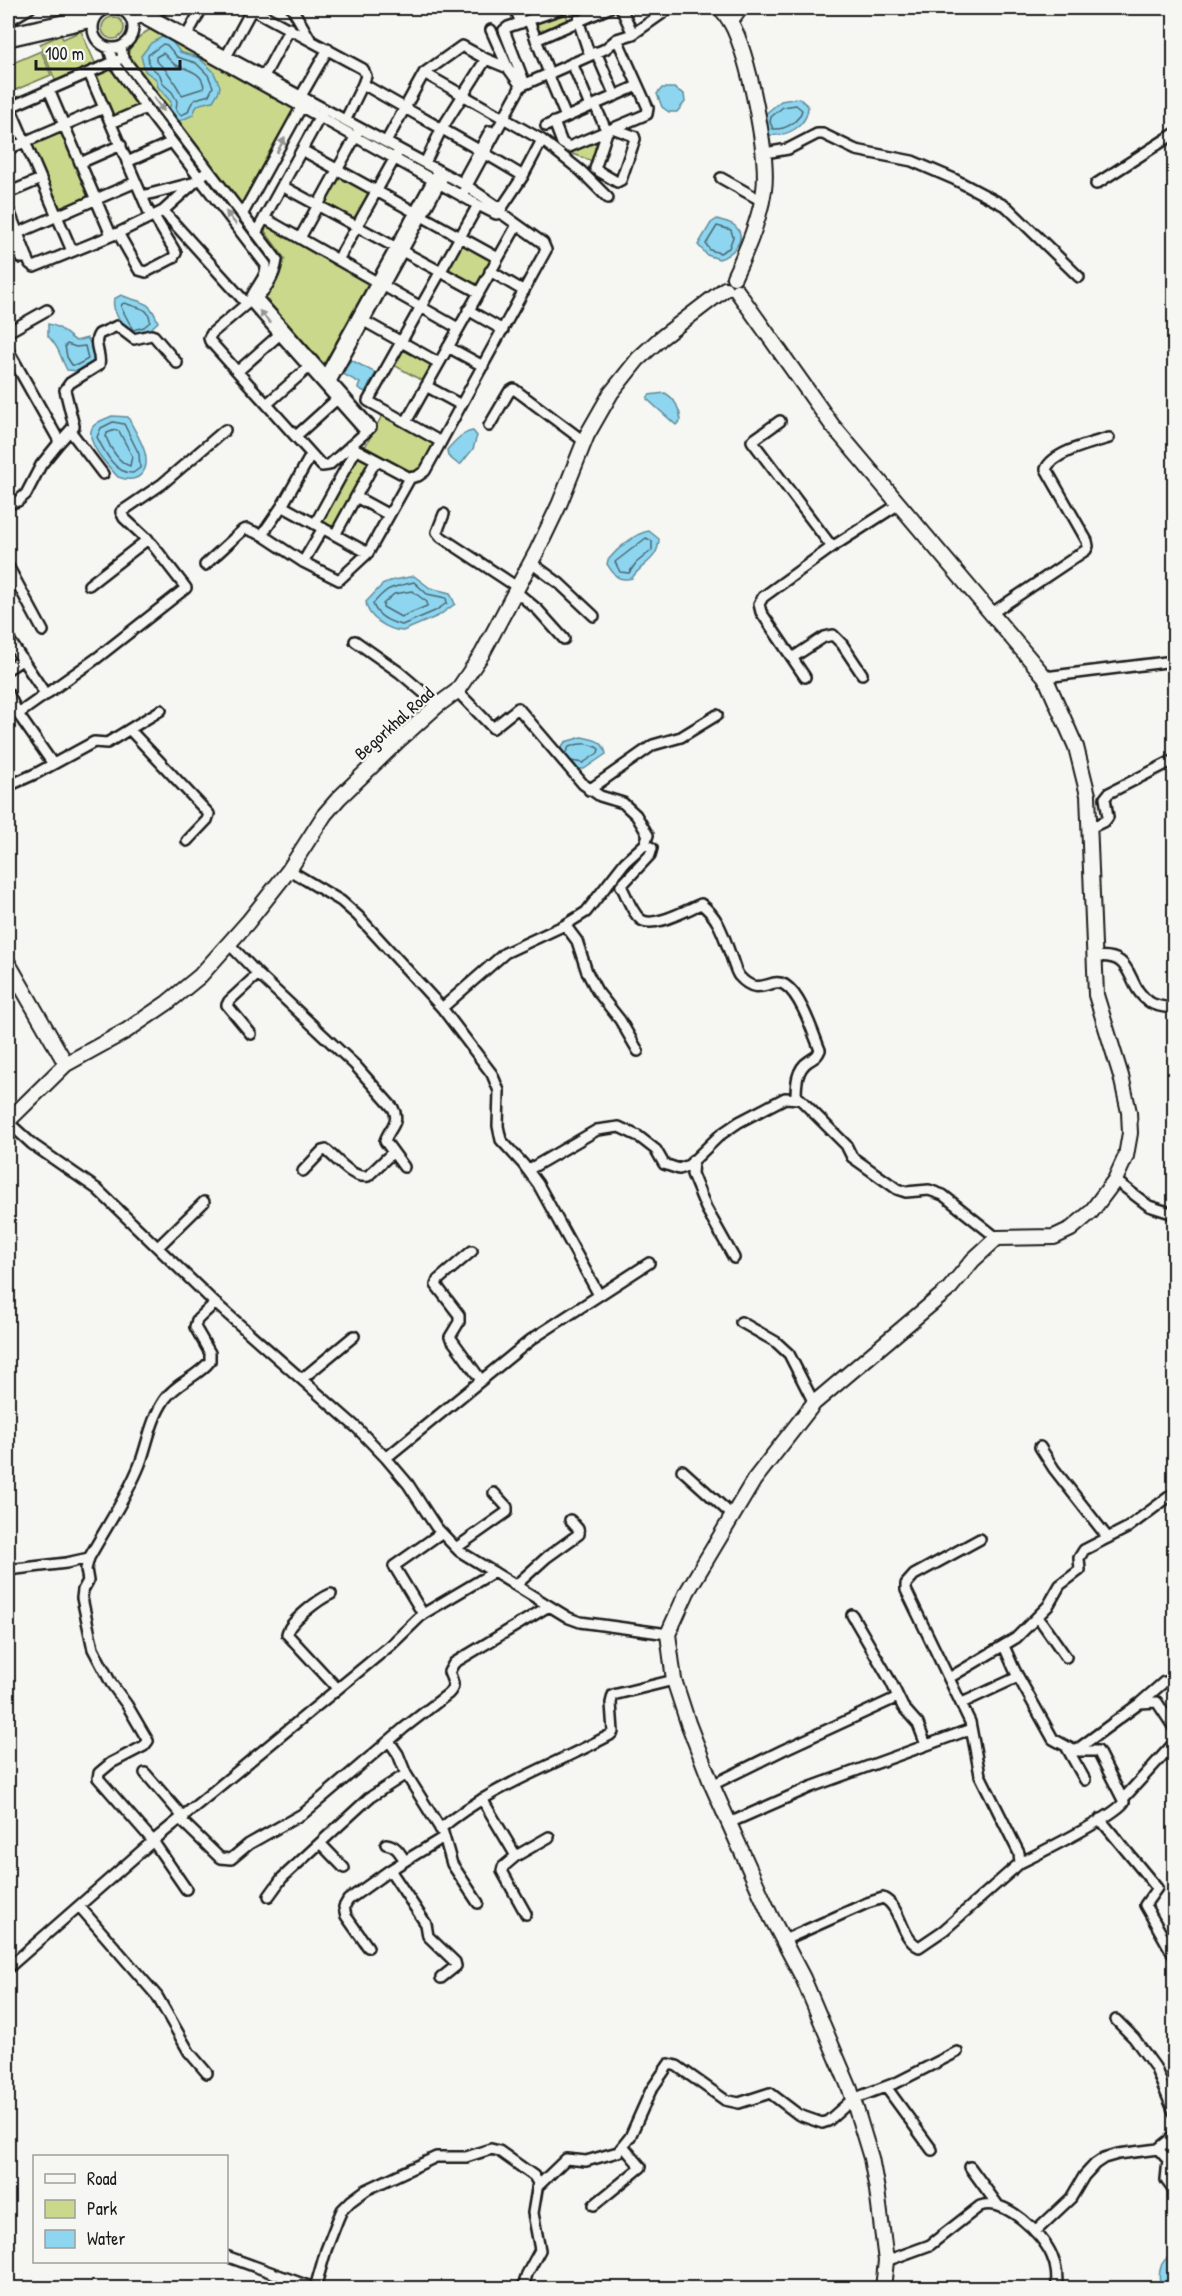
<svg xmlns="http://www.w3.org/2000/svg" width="1182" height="2296" font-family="'Patrick Hand',sans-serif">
<rect width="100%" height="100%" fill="#f6f6f2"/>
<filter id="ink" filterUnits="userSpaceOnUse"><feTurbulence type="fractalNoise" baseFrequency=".0167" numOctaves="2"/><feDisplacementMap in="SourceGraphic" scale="12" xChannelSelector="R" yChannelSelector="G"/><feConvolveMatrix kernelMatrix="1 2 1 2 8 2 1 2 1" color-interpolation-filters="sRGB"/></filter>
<g filter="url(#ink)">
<!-- green -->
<path fill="#c9d88b" stroke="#727a54" stroke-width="1.5" d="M564,10l7,16 -36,15 -7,-17z
M102 28a11 11 0 1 1 22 0a11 11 0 1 1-22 0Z
M151,29l6,1 140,78 -56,101 -110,-146 -3,-10c5,-12 12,-18 23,-24z
M81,31l15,34 -40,17 -16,-38 21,-9 2,4z
M41,51l10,24 -43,18v-28z
M111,65l31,42 -30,13 -20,-46z
M63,128l30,70 -36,16 -30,-70z
M604,137l-9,25 -25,-9z
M338,173l35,19 -17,31 -35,-19z
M267,225l106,59 -48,86 -62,-71 22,-40 -21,-29z
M460,239l35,19 -17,32 -35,-19z
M402,344l35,19 -11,20 -34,-19z
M383,414l52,28 -18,33 -52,-28z
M357,451l17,10 -39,71 -18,-9z"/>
<!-- water -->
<path fill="#8ed6f0" stroke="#608c9b" stroke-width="1.5" d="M439,8h39l-26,9 -8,-3z
M162,37l8,2 10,13 19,6 14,13 7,15 -1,5 -6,10c-13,3 -16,1 -20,14l-13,6 -4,-1 -7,-9 2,-9 -13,-15 -2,-8 -11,-8 -4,-15 10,-13z
M662,88h12l10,6 1,8 -8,10h-8l-7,-5 -5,-13z
M799,98l9,8c0,20 -21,31 -39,29l-5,-11v-9l17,-14z
M717,219c5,2 14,3 18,7 14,13 -4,30 -16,33l-12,-4 -9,-10 13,-22z
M121,295c20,9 28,3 37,27l-11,10 -12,5c-10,-7 -24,-25 -21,-38z
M48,324c13,2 17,10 28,17l11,-3c5,6 10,17 7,26l-15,7 -12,-1c-8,-15 -6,-20 -19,-34z
M351,360l25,13 -11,19 -7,-4 2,-5 -17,-9z
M665,393c10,5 15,17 16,27l-5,5 -29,-26 2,-4z
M112,416l16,1c5,11 14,24 17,36 5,20 -8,31 -27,24 -9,-10 -33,-34 -26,-49 4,-7 14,-9 20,-12z
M473,431l4,5 -4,13 -12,15h-3l-10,-8 -1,-6c8,-9 14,-17 26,-19z
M649,531l10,8c-1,22 -16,23 -27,39 -14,4 -18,-3 -25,-14l1,-4c9,-11 27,-27 41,-29z
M414,576l16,12 20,5 5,11 -17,12 -35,15c-15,-1 -36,-13 -37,-29l16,-17 8,-4z
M582,737c13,3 21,3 24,17l-22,15h-9l-17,-17 7,-10z
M1172,2254h2v34h-6l-8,-5c-2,-13 0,-21 12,-29z"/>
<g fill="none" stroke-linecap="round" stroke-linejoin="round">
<!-- shore -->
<path stroke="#4a6671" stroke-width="1.5" d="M163,44l4,1 10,12 19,6 12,12 5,12 -4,8c-13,4 -17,3 -21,17l-7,3 -5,-5 1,-9 -5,-9 -9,-8 -3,-9 -11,-10 -1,-10z
M163,53c4,3 7,8 11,11 12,6 29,7 30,24l-22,7c-7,-12 -15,-26 -26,-34v-4z
M796,105l6,5c-3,12 -17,20 -29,19l-3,-7 1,-5 12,-10z
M717,226l14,4 2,7 -4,11 -9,5 -10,-3 -4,-6z
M125,303c12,6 25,3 25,19l-6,5 -11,3 -12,-23 1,-3z
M67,344l9,3 9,-1 3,13 -11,6h-5l-5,-8 -2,-11z
M113,422l11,2 15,30 1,14 -7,5c-18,1 -29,-22 -36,-36l4,-9z
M115,430l4,1 13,25 -2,10c-11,-3 -20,-18 -24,-29l1,-4z
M646,538l6,3v9l-16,13 -7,10 -9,-1 -5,-10z
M414,582l13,12 19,4 1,5 -12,8 -33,14c-13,-3 -25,-9 -29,-21 16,-19 19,-16 41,-22z
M412,591l15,11v4l-26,11 -18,-10v-3l11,-10z
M565,754l4,-7c10,-4 22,-5 30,2l-1,4 -15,10 -12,-2"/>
<!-- street casing -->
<g stroke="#1c1c1c" stroke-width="14">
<path id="street" d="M93 28a20 20 0 1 1 40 0a20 20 0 1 1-40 0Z
M250,8l113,61 3,7 -3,8
M292,8l18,31
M515,8l6,15
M621,8l12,26
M150,15l317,171 34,23v4l-5,1 -18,-9 -331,-184z
M578,20l10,30
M8,21l22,-13
M133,21l30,-13
M529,21l18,47
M732,23l11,-15
M491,30l17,38
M8,32l79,-17 10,1
M187,35l15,-27
M536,40l73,-32
M8,41l79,-18 6,2
M121,47l2,11 154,202c-2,15 -12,35 -27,41l-38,32 -3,5 1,3 112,125 7,-1 37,-33
M109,49l4,13 33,46 120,157c1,14 -12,22 -16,36
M596,52l19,44
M227,55l25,-46
M572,63l18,43
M89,73l62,144
M424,73l118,67 39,31 27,27
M548,74l18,43
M264,76l26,-48
M523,79l-19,-49 4,-3 56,-19
M49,90l62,145
M301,96l27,-47
M595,105l12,27 -12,37 22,13 4,-2 14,-41 -1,-3 -19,-7
M10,107l62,144
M8,108l110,-48
M346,119l17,-35c53,31 108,60 160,92l-22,33
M554,122l8,21 7,4 78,-33 1,-6 -31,-69
M111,123l35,-15
M546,126l91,-40
M386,142l38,-69 38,-27 24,13
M8,149l96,-41
M302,150l196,108
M765,153l23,-4 29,-15h6l33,16 56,11 42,18 53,28 72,70
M127,162l45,-20
M80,163l41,-18
M425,163l16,-33 45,-71 22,9 13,18
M204,174l-41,37 84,93
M523,176l19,-36
M465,177l25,-46
M721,178l41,23
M1096,184l78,-50
M282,186l196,106
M464,191l57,-105 84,-37 12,-10 16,-5 37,-26
M8,193l33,-14
M142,196l50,-13
M8,208l22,56 4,3 84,-34 45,-22
M242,215l61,-111
M264,218l194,110
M8,226l13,32h7
M18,233l118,-51
M118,233l21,37 7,2 27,-14 3,-5 -22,-37
M256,233l66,-120
M300,238l58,-106
M338,260l59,-106
M490,271l34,20
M250,301l116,131 5,-5 -114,-129
M468,310l35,20
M364,321l75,42
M8,332l39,-22
M448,347l35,19
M8,350l50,89v5l-17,21 -15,29 -8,7 -10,3
M238,371l42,-37
M323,379l112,-203
M329,385l113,-206
M426,386l35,19
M268,403l41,-36
M780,421l-28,20 80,106
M406,422l111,-197
M489,426l20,-34 5,-3 71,53
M71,432l32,42
M296,436l41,-37
M441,442l-73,-41 110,-196
M58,444l16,-18 -9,-36 5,-7 29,-18c3,-11 -7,-21 0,-31l18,-8 17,13 17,-4 3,1 23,27
M311,455l-29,51 -20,29 41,27 36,18 29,-27 42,-75 -60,-32
M410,478l8,-2 7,-5 121,-221 -3,-7 -42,-30
M356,497l33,18
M282,506l86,47
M444,514l-7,18 4,5 76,50
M315,524l41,-75
M335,535l41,-75
M303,562l20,-34
M530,562l30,22 34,32
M205,565l38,-35 4,-1 15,6
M8,566l35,65
M89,585l59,-46
M514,590l24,20 26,29
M992,613l94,-63 2,-4 -1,-5 -41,-72c7,-17 46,-26 63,-31
M8,638l38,57
M355,641l44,31 39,33
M792,658l32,-21 9,-2 9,9 20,30
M8,669l14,-9
M805,677l-44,-65 -2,-8 4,-7 69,-50 67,-43
M1045,677l129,-16
M8,693l10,21
M130,730l79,84 -2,6 -20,21
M53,764l-35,-50 79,-56 89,-70 -34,-44 -28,-26 -3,-6 41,-28 63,-54
M8,786l29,-13 57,-31 13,1 54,-33
M589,790l64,-45 28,-8 36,-22
M1090,828l15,-7 3,-4 -3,-19 4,-5 65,-33
M645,844l7,4 -2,7 -29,31c6,10 10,25 19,33 12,11 48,-10 61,-15 19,14 23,34 31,55 2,6 4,13 7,17 20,23 32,0 46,9 16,10 28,48 35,65 -3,7 -5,7 -11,11 -13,8 -13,24 -13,38
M289,870l52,31 17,15 84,92 50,66 7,17 -1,35 3,14 22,24 15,20 61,111
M565,925l12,16 10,31 10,19 23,29 18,31
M230,945l28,29 -29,27 -2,4 24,29
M1094,957c44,-5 29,29 57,46 7,4 16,4 23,5
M258,974l97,91 38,43c8,14 -4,20 -8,33l19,26
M442,1008l63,-55 60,-28 21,-13 39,-50 20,-18 3,-9 -12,-20 -13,-12 -23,-7 -17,-12 -65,-76 -25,20 -36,-37
M8,1122l24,22 65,45 118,114 142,125 29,30 22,26 28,43 23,24 110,67 11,4 88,12
M693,1160l-1,14 14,34 28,50
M528,1170l69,-40 22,-3 19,9 18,14 8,14 15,5 10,-4 31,-30 19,-13 46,-24 15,1 46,46 6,12 45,32 9,3 23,-2 14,5 54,43
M303,1171l19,-20 4,-1c11,9 26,29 42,26l25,-24
M1115,1180l34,26 25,8
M158,1247l46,-45
M472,1251l-34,29 -2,5 23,30v7l-9,15 31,43
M741,1322l35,20 13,12 25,49
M302,1379l52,-43
M1040,1447l14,22 54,69
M386,1458l146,-119 117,-76
M682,1470l50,45
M456,1548l51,-36v-5l-13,-14
M8,1570l58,-7 23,-5
M516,1585l31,-28 32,-23 -1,-5 -8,-9
M331,1594c-12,5 -42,28 -44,40l50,54
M423,1614l-29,-48 47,-33
M852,1615l39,67 12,25 15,17 8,21
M1038,1617l28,40
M1004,1646l11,25 38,68 22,12h23l26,51c-9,14 -84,51 -104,61
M949,1678l67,-40 32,-32 12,-21 20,-15 -1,-12 5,-8 43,-22 47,-35
M962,1703l56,-26
M1140,1703l24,-21
M389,1741l9,13 8,20 37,59 9,31 26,39
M1067,1748l18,32
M1075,1751l65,-48 17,-1 17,26
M145,1773l39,45
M712,1785l71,-35 115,-53
M482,1799l34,57 -13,11 -1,4 24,43
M1123,1799l51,-56
M1100,1819l57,69 -12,17 29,51
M181,1820l39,38 11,1 18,-15 55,-31 100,-85 44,-34c8,-8 5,-12 1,-22l5,-9 95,-57
M729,1823l82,-36 160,-58
M440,1829c51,-43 113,-63 170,-94l3,-3 -2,-29 2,-8 61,-15
M320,1843l24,25
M386,1844c10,1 14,9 19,17
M516,1856l33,-19
M390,1870l36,54 2,12 27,26 1,4 -15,12
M186,1889l-33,-48 -55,-63 1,-5 12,-10 33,-17 4,-5 -21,-36 -16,-22 -18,-34 -11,-51 1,-8 5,-9 -2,-12 3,-11c17,-31 38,-61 51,-94 8,-22 11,-45 25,-65 12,-17 33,-22 45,-38v-8l-15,-26 2,-7 18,-17
M269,1896l13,-18 87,-80 37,-24
M79,1906l78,90 32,56 18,21
M784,1940l83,-37 16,-5c19,9 17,40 36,49l25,-17 76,-67 -1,-10 -39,-78 -10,-53 -64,-132v-6l8,-9 66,-36
M368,1947l-22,-31 -2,-9 4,-7 42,-30 54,-33
M8,1968l145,-127 239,-197 31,-30 71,-42
M1116,2020l18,18 21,29 19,45
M886,2087l46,63
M1158,2149l10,11 -2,20 8,11
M970,2167l27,37
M537,2187l29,-28 20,2 32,-9 12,-15 21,-47 18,-26 8,2 48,34 14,3 31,-10 29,22 23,8 6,-2 25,-22 45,-17 59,-30
M594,2205l47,-38 -17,-20
M1035,2232l36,-34 13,-22 11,-12 9,-6 14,-4 40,-5 16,-13
M226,2256l88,32
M886,2261l44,-16 50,-39c25,-9 63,28 72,50 5,11 5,21 5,32
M315,2288l11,-38 12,-31 4,-9 9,-9 15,-11 70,-33h30l25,-8 8,2 35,25 4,7 -5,30 7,37 -13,24 -4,14"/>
</g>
<!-- secondary casing -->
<g stroke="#1c1c1c" stroke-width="18">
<path id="secondary" d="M720,8c4,4 8,9 11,15 17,29 38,133 33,167 -4,29 -17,60 -30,87
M737,291l95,134 213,252 31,70 12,48 8,200 25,81 8,36 1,21 -4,23 -11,24 -24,32 -20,17 -17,8 -57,1 -24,22 -24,29 -135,114 -60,77 -67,112 -19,42 6,46 14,43 24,62 59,132 32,61 47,111 21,69 6,32 9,71 -3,27
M8,963l58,101
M8,1121l58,-57 60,-33 41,-28 33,-27 48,-54 41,-52 36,-56 14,-16 60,-58 39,-35 19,-14 25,-37 55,-103 22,-46 28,-70 24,-42 27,-34 23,-21 64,-49"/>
</g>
<!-- street -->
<use href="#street" stroke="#f6f6f2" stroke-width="9"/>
<!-- secondary -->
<use href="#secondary" stroke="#f6f6f2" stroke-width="14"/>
</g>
<!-- one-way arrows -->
<defs><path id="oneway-solid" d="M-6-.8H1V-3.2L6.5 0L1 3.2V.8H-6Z" transform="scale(1.5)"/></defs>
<g fill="#949492">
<use href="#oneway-solid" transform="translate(159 105) rotate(53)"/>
<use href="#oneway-solid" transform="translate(281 145) rotate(-61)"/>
<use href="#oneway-solid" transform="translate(231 218) rotate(-128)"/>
<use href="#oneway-solid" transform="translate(265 317) rotate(-132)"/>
</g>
</g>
<g text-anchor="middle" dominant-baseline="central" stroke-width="4.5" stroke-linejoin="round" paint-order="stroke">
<!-- street labels -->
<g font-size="18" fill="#1c1c1c" stroke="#f6f6f2">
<text transform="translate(394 723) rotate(-42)">Begorkhal Road</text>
</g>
</g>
<!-- margin -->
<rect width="1182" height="2296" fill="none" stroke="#f6f6f2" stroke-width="30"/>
<rect x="15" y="15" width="1152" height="2266" fill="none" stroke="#1c1c1c" stroke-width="2" filter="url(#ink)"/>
<!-- legend -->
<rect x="33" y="2155" width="195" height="108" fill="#f6f6f2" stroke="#9f9f9c" stroke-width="1.5"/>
<rect x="45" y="2174" width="30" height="9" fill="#f6f6f2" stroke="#9f9f9c" stroke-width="1.5"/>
<text x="87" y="2185" font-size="18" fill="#1c1c1c">Road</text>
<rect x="45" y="2200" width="30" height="18" fill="#c9d88b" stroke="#9f9f9c" stroke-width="1.5"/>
<text x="87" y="2215" font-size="18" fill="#1c1c1c">Park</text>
<rect x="45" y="2230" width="30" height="18" fill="#8ed6f0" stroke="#9f9f9c" stroke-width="1.5"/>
<text x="87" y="2245" font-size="18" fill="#1c1c1c">Water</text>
<!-- scale -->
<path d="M36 60v9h144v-9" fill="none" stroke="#1c1c1c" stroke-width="3"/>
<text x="45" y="60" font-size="18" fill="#1c1c1c" stroke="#f6f6f2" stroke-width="4.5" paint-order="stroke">100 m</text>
</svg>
